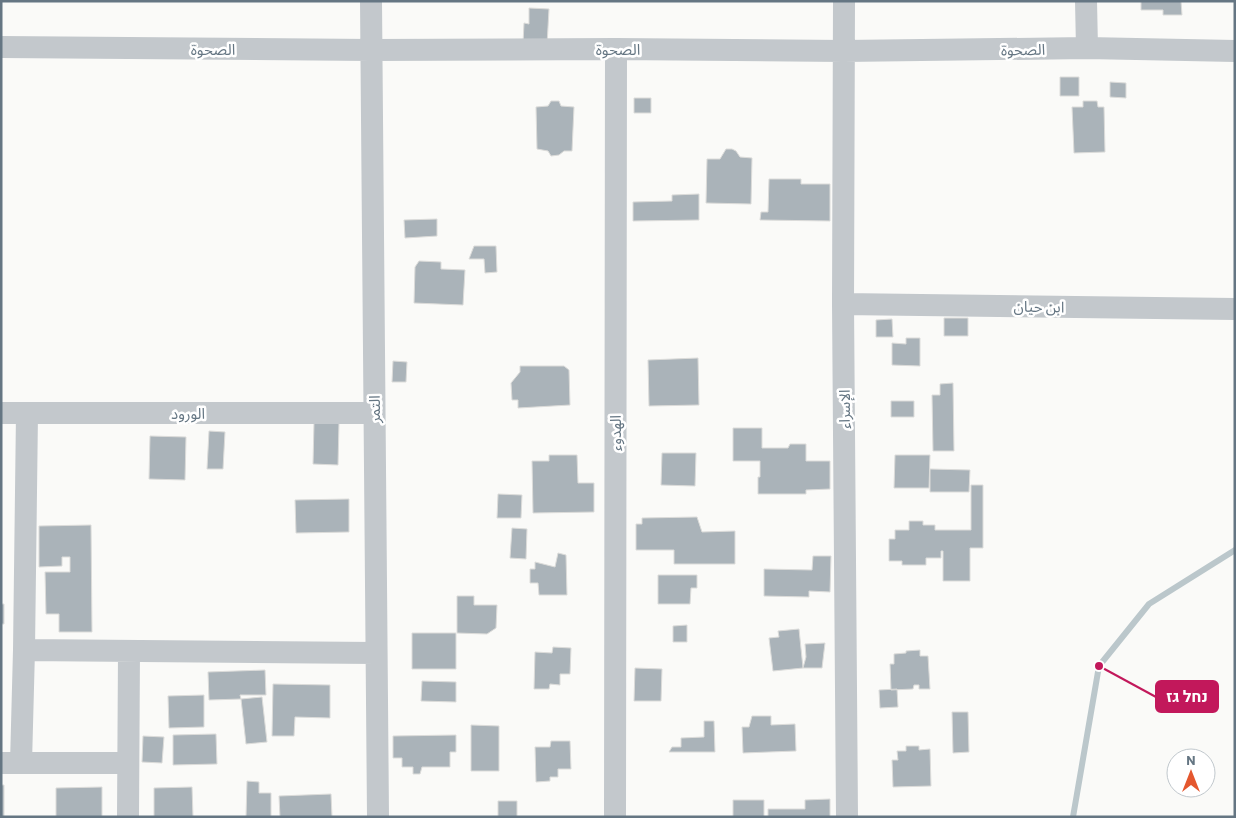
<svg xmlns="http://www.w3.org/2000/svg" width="1236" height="818" font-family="Barlow,'Noto Sans Arabic',Heebo,sans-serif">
<rect width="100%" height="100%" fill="#fafaf8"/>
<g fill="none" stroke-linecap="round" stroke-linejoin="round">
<!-- stream -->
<path stroke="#bbc7cb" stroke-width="6" d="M1073,817l26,-151 50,-62 86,-54"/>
</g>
<!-- building -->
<path fill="#aab3b9" stroke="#dcdcda" d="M1141,1h40l1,14h-19v-5h-22z
M529,8l20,1 -2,36 -24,-1 1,-21 5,1z
M1060,77h19v19h-19z
M1110,82l16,1v15l-16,-1z
M634,98h17v15h-17z
M551,101h8l2,5 13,1 -2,44h-8l-5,4 -8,1 -3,-5 -11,-2 -1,-42 12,-1z
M1083,101h14l1,6h6l1,45 -31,1 -2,-46h11z
M726,149h6l4,2 4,6 12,1 -1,46 -45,-1 1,-44h13z
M769,179h32v5h29v37l-70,-1 1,-8h7z
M699,194v26l-66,1v-19l39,-1v-6z
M437,219v17l-32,2 -1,-18z
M474,246h22l1,26 -12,1 -1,-14h-15z
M419,261l22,1v7l24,1 -2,35 -49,-2 1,-36z
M944,318h24v18h-24z
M892,319l1,18h-17v-17z
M906,338h14v28l-28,-1v-22l14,1z
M698,358l1,47 -50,1 -1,-46z
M393,361l14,1 -1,20h-14z
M520,366h44l5,4 1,35 -52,3v-8h-6l-1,-17 9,-11z
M953,383l1,68h-21l-1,-56h8v-11z
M891,401h23v16h-23z
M314,423h25l-1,42 -25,-1z
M733,428h29v20h26l2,-4h16v17h24v28l-24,1v4h-48v-17h2v-16h-27z
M209,431l16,1 -2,37h-16z
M150,436l36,1 -1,43 -36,-1z
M662,453h34l-1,33 -34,-1z
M549,455h28l1,28h16v29l-61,1 -1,-52h17z
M895,455h35l-1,33h-35z
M930,469l40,1 -1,22h-39z
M971,485h12v63h-13v33h-27v-30h-2v7h-15v7h-24v-4h-13v-22h6v-9h14v-9h14v4h12v5h36z
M498,494l24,1 -1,23h-24z
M349,499v33l-53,1 -1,-33z
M697,517l5,15 33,-1v33h-61v-14h-38v-26h6v-6z
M91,525l1,107h-33v-18h-13l-1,-42h25v-15h-8v9l-23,1v-41z
M512,528l15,1 -1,30 -16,-1z
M558,553l8,2 1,40h-28l-1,-12h-8v-14h5v-7l20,5z
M813,556h18l-1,36 -21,-1v6l-45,-1v-27l48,1z
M658,575h39v13h-6l-1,16h-32z
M457,596h17v9h23l-1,23 -9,6 -30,-1z
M1,604h3v20h-3z
M687,625v17h-14v-16z
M799,629l4,39 -30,3 -4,-33 10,-1 -1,-6z
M412,633h44v36h-44z
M825,643l-3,25h-19l3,-11 -1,-13z
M553,647l18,1 -1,26h-10v11l-10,-1 -1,5h-15l1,-37 17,1z
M920,650v6h8l2,33h-11v-4h-5l-1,4 -22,1 -1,-26h4v-10l12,-1v-2z
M635,668l27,1 -1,32h-27z
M265,670l1,25h-26l1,4 -32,1 -1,-28z
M422,681l34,1v20l-35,-1z
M273,684l57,1v33l-35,-1 -1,19h-22z
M897,689l1,18 -18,1 -1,-18z
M204,695v32l-35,1 -1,-32z
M262,697l5,45 -21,2 -5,-45z
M952,712h16l1,40 -16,1z
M752,716h19v9l24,-1 1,27 -53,2 -1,-26h7z
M704,721h10l1,31h-46l3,-5h9v-9l23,-1z
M471,725l28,1v45h-28z
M216,734l1,30 -44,1v-30z
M456,735v17h-6v15h-28l-2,7h-7v-7h-11v-9h-9v-22z
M143,736l21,1 -2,26 -20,-1z
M551,741h19l1,28h-13v8h-8v4l-14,1 -1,-35h15z
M906,746h13v4l11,-1 1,37 -38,1 -1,-27h6l-1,-9h9z
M247,781l12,1v11h12v24h-25z
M1,785h3v32h-3z
M102,787v30h-46v-29z
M192,787l1,30h-39v-29z
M331,794l1,23h-52l-1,-21z
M830,799v18h-62v-8h37v-9z
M733,800h31v17h-31z
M498,801h19v16h-19z"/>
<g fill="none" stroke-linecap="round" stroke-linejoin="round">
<!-- minor -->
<path stroke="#c3c8cc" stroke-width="22" d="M371,1l7,816
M844,1l-1,303 4,513
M1086,1l1,47
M1,47l370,3 245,-1 228,2 243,-3 148,3
M843,304l392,5
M1,413h373
M24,650l351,3
M1,763h127
M21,763l3,-113 3,-237
M128,817l1,-165
M615,817l1,-768"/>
</g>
<g text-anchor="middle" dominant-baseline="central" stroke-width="5" stroke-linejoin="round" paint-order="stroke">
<!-- street labels -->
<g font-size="15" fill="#657683" stroke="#fff">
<text x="213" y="49">الصحوة</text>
<text x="618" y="49">الصحوة</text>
<text transform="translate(1023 49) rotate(-1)">الصحوة</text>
<text transform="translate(1039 306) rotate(1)">ابن حيان</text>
<text transform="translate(374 409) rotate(-90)">التمر</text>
<text transform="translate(844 409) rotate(-90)">الإسراء</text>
<text x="188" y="413">الورود</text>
<text transform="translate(615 433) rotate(-90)">الهدوء</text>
</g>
</g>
<!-- callouts -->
<path fill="none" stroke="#c2185b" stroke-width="2" d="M1099 666L1156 697"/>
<circle fill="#c2185b" stroke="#fff" stroke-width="2" cx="1099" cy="666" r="5"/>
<rect fill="#c2185b" stroke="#c2185b" stroke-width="2" x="1156" y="681" width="62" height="31" rx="5"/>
<g font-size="16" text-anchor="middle" font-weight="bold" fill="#fff">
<text x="1187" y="702">נחל גז</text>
</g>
<!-- border -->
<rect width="1236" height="818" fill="none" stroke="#657683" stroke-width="5"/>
<!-- north arrow -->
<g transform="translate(1191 773)"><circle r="24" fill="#ffffff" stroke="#c1c8cd"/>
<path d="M0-4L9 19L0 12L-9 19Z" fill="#e4572e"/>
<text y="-8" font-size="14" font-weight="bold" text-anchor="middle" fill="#657683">N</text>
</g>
</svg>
